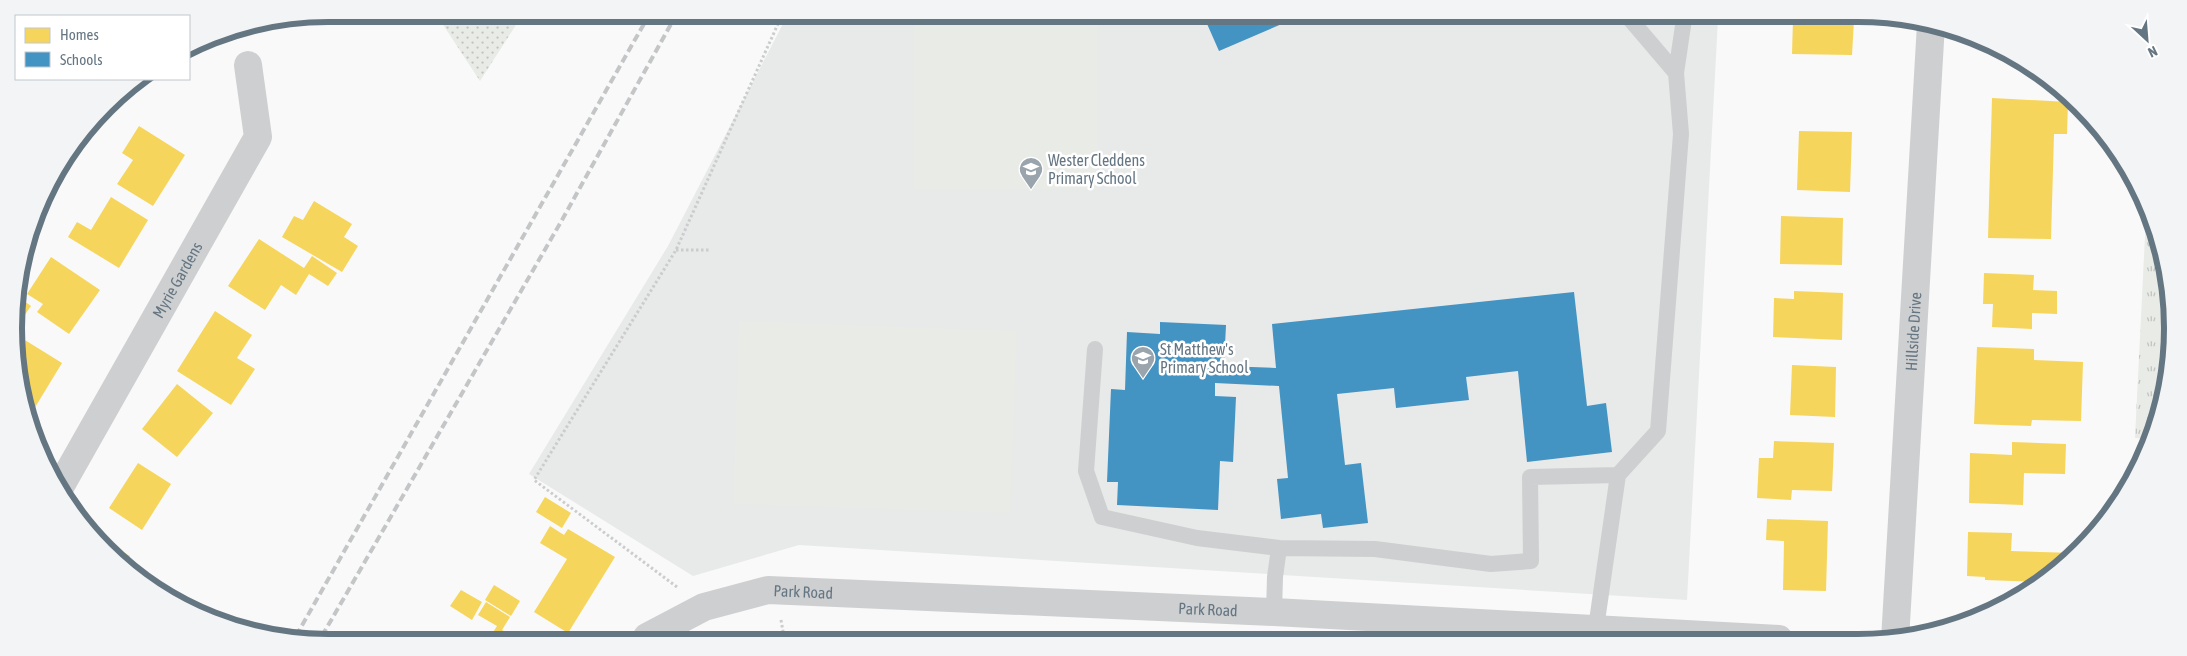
<svg xmlns="http://www.w3.org/2000/svg" width="2187" height="656" font-family="'Asap Condensed',sans-serif">
<defs>
<pattern id="grass-dots" width="8" height="8" patternUnits="userSpaceOnUse" patternTransform="scale(1.25)"><rect width="8" height="8" fill="#e8ebe6"/><path d="M2 2h.1M6 6h.1" fill="none" stroke="#c0c3c0" stroke-width="1.8" stroke-linecap="round"/></pattern>
<pattern id="park-tufts" width="24" height="20" patternUnits="userSpaceOnUse" patternTransform="scale(1.25)"><rect width="24" height="20" fill="#e8ebe6"/><path d="M3 7l-1-3M5 7V3M7 7l1-3M15 17l-1-3M17 17v-4M19 17l1-3" fill="none" stroke="#c0c3c0"/></pattern>
</defs>
<rect width="100%" height="100%" fill="#f9f9f9"/>
<!-- built -->
<path fill="#e8e9e9" d="M787,16l931,3 -31,581 -888,-55 -106,31 -164,-102 139,-228z"/>
<!-- grass -->
<path fill="url(#grass-dots)" d="M436,14h87l-43,67z"/>
<!-- park -->
<path fill="url(#park-tufts)" d="M2146,216l21,51v123l-18,49 -14,-1z"/>
<!-- garden -->
<path fill="#e8ebe6" d="M914,16l183,1v172h-183z
M739,321l278,10 -7,182 -277,-9z"/>
<!-- homes -->
<path fill="#f6d55c" d="M1793,19l61,1 -2,35 -60,-1z
M1992,98l76,4 -1,32h-13l-3,105 -63,-1z
M139,126l46,29 -32,51 -36,-22 16,-24 -11,-7z
M1799,131l53,1 -2,60 -53,-2z
M111,197l37,23 -29,48 -51,-31 9,-15 14,8z
M314,201l38,23 -8,13 14,9 -16,26 -60,-35 12,-21 9,4z
M1781,216l62,2 -1,47 -62,-1z
M259,239l45,29 8,-12 25,17 -9,13 -19,-12 -13,21 -15,-10 -16,25 -37,-24z
M51,257l49,33 -31,44 -32,-22 6,-8 -16,-10z
M1984,273l50,2 -1,15 24,1v23l-25,-1v16l-40,-2 1,-23h-10z
M1794,291l49,2 -1,47 -69,-3 1,-39 20,1z
M17,296l14,10 -12,17z
M215,311l37,24 -15,23 18,11 -24,36 -54,-34z
M20,337l42,26 -28,46 -10,-6z
M1977,347l57,2v11l49,2 -2,59 -49,-1 -1,6 -57,-2z
M1792,365l44,2 -1,50 -45,-2z
M177,384l36,29 -36,44 -35,-28z
M1774,441l60,2 -2,48 -40,-1 -1,10 -34,-2 2,-40h14z
M2012,442l54,2 -1,30 -41,-1 -1,32 -54,-2 1,-50 42,2z
M138,463l33,21 -29,46 -33,-22z
M545,497l26,16 -9,15 -26,-16z
M1767,519l61,2 -2,70 -43,-1 1,-49 -18,-1z
M550,526l14,9 4,-6 47,28 -47,76 -34,-21 33,-53 -27,-16z
M1968,532l44,1 -1,18 64,2 -9,11 -26,18 -55,-2v-3l-18,-1z
M105,541l25,15 -4,6z
M494,585l26,16 -9,15 -26,-16z
M461,590l21,12 -10,18 -22,-14z
M486,602l24,15 -8,13 11,7h-23l7,-11 -19,-11z"/>
<!-- schools -->
<path fill="#4393c3" d="M1204,17h94l-79,34z
M1574,292l13,114 19,-3 6,49 -85,10 -9,-91 -52,6 3,23 -73,8 -2,-20 -57,6 8,71 16,-2 7,60 -45,5 -2,-14 -40,5 -4,-40 11,-1 -9,-92 -64,-3v13l21,1 -3,65 -13,-1 -2,49 -101,-5 1,-23h-11l4,-93 14,1 2,-58 33,2v-12l66,3 -2,41 52,2 -4,-44z"/>
<g fill="none" stroke-linecap="round" stroke-linejoin="round">
<!-- path -->
<path stroke="#cbcccd" stroke-width="3" stroke-dasharray="2.5 2.5" stroke-linecap="butt" d="M223,35l5,6
M676,250h33
M677,587l-143,-107 142,-230 106,-235
M781,620l3,17"/>
<!-- service -->
<path stroke="#cecfd0" stroke-width="16" d="M1676,73l8,-54
M1095,349l-9,122 16,46 95,21 82,10
M1274,612l1,-35 4,-29 96,1 116,15 40,-3 -1,-84 88,-2
M1596,628l22,-153 40,-44 23,-297 -5,-61 -46,-54"/>
<!-- minor -->
<g stroke="#cecfd0" stroke-width="28">
<path id="s1" d="M60,487l198,-350 -10,-72"/>
<path id="s2" d="M647,637l57,-30 64,-17 506,22 505,27"/>
<path id="s3" d="M1895,640l36,-616"/>
</g>
<!-- rail -->
<path stroke="#c3c5c6" stroke-width="4" stroke-dasharray="8 4" stroke-linecap="butt" d="M296,636l353,-621
M322,636l240,-416 114,-205"/>
</g>
<!-- icons -->
<defs>
<g id="school-pin" transform="scale(1.25)"><path d="M0 17L-7.5 6A9.5 9.5 0 1 1 7.5 6Z" fill="#99a4ac" stroke="#fff"/><path d="M0-5L7-2L0 1L-7-2ZM-4 1L0 2.5L4 1V4Q0 6-4 4Z" fill="#fff"/></g>
</defs>
<g fill-rule="evenodd">
<use href="#school-pin" x="1031" y="169"/>
<use href="#school-pin" x="1143" y="358"/>
</g>
<g text-anchor="middle" dominant-baseline="central" stroke-width="5" stroke-linejoin="round" paint-order="stroke">
<!-- poi labels -->
<g font-size="16" fill="#657683" stroke="#fff" text-anchor="start">
<text x="1048" y="160">Wester Cleddens<tspan x="1048" dy="18">Primary School</tspan></text>
<text x="1160" y="349">St Matthew's<tspan x="1160" dy="18">Primary School</tspan></text>
</g>
<!-- street labels -->
<g font-size="16" fill="#657683" stroke="#fff">
<text stroke="none"><textPath href="#s1" startOffset="238">Myrie Gardens</textPath></text>
<text stroke="none"><textPath href="#s3" startOffset="309">Hillside Drive</textPath></text>
<text stroke="none"><textPath href="#s2" startOffset="166">Park Road</textPath></text>
<text stroke="none"><textPath href="#s2" startOffset="571">Park Road</textPath></text>
</g>
</g>
<!-- crop -->
<path d="M0 0H2187V656H0ZM328 22H1858A306 306 0 0 1 2164 328V328A306 306 0 0 1 1858 634H328A306 306 0 0 1 22 328V328A306 306 0 0 1 328 22Z" fill="#f3f4f5" fill-rule="evenodd"/>
<path fill="none" stroke="#657683" stroke-width="6" d="M328 22H1858A306 306 0 0 1 2164 328V328A306 306 0 0 1 1858 634H328A306 306 0 0 1 22 328V328A306 306 0 0 1 328 22Z"/>
<!-- legend -->
<rect x="15" y="15" width="175" height="65" fill="#ffffff" stroke="#c1c8cd"/>
<rect x="25" y="28" width="25" height="15" fill="#f6d55c" stroke="#c1c8cd"/>
<text x="60" y="40" font-size="15" fill="#657683">Homes</text>
<rect x="25" y="52" width="25" height="15" fill="#4393c3" stroke="#c1c8cd"/>
<text x="60" y="65" font-size="15" fill="#657683">Schools</text>
<!-- north arrow -->
<g transform="translate(2147 40) rotate(154)" stroke="#ffffff" stroke-width="4" paint-order="stroke">
<path d="M0-4L9 19L0 12L-9 19Z" fill="#657683"/>
<text y="-8" font-size="14" font-weight="bold" text-anchor="middle" fill="#657683">N</text>
</g>
</svg>
